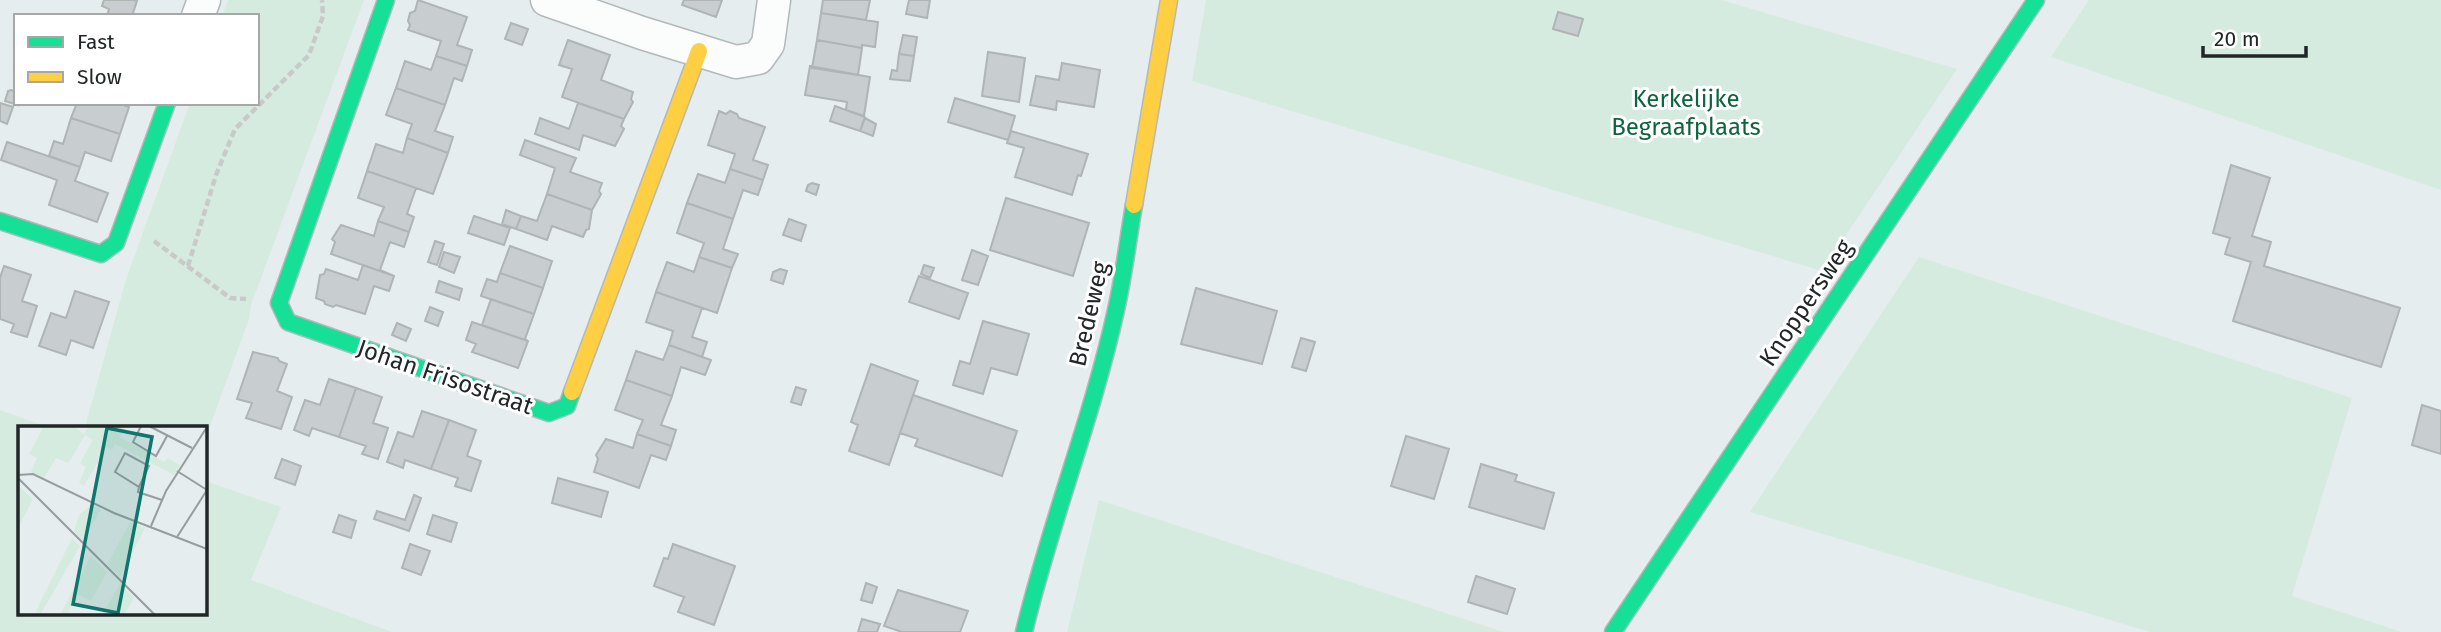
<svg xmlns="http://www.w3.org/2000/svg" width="2441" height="632" font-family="'Fira Sans',sans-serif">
<rect width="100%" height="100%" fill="#e6edee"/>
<!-- green -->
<path fill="#d6ebe0" d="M228,0h136l-113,305 -2,14 -44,121v-13h-120l41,-148 64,-176h67v-87h-35z
M1206,0h515l236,69 -135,202 -630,-190z
M2089,0h352v190l-390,-133z
M1919,257l433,141 -60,198 110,36h-252l-400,-120z
M0,410l48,17h-29v186h186v-132l76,26 -30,73 141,52h-392z
M1099,500l405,132h-437z"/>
<!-- building -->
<path fill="#c8cdcf" stroke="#afb4b5" stroke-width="2" d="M104,0h29l4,1 -5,15h-25l2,-7 -7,-3z
M418,0l49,17 -10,28 15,5 -5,16 -31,-10 5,-15 -33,-11 2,-5 -2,-4 2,-8 5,-2z
M684,0h38l-6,17 -34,-12z
M823,0h47l-4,20 -45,-7z
M909,0h21l-3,18 -21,-4z
M1558,12l25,7 -5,17 -25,-7z
M821,13l57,9 -3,25 -13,-2v3l-45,-8z
M511,23l17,6 -6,16 -17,-6z
M903,35l14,2 -3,19 -15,-2z
M568,40l42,15 -9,25 32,12 -2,7 2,3 -9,17 -62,-22 10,-28 -13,-4z
M817,40l45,8 -4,27 -46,-7z
M988,52l37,6 -6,44 -37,-6z
M899,54l15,2 -4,25 -20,-2 2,-9 5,1z
M436,56l31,10 -5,15 -8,-3 -9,27 -49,-17 9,-27 26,9z
M1062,63l38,7 -6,37 -37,-6 -1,9 -26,-5 6,-29 23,4z
M810,66l60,11 -6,39 -18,-6 1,-8 -42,-7z
M396,88l49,17 -10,26 18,6 -5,16 -41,-15 5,-14 -26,-9z
M11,90l5,2 2,13 -13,-4 3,-10z
M955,98l60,18 -7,24 -60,-18z
M0,103l13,4 -6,17 -7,-3z
M77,103h41l11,4 -9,27 -49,-16z
M578,103l46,16 -3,7 3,3 -9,17 -32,-11 -4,15 -44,-16 5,-16 29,11z
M835,106l30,11 -5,14 -30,-10z
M719,111l7,3 4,-3 7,3 2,4 26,9 -12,33 15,5 -5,15 -33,-11 5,-15 -27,-9z
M71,118l49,16 -9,27 -26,-9 -5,15 -31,-11 5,-15 9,3z
M865,118l11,6 -3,12 -13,-5z
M1011,131l77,23 -7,22 -3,-1 -6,20 -57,-18 9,-29 -17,-5z
M407,138l41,15 -15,41 -66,-23 9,-27 27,9z
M525,140l51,18 -6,14 32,11 -3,8 2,3 -9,16 -45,-16 8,-26 -35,-13z
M7,142l73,25 -5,14 33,12 -11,29 -48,-17 8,-25 -56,-20z
M2231,165l39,13 -18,58 19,6 -7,24 136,42 -19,59 -148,-46 18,-59 -26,-8 5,-16 -17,-5z
M730,169l33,11 -5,15 -15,-5 -10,29 -46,-16 11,-29 27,9z
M367,171l49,17 -9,26 7,3 -5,15 -31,-11 6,-14 -26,-9z
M812,183l7,2 -3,10 -10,-4 2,-6z
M547,194l45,16 -3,19 -3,1 -3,7 -31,-11 -5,14 -31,-11 5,-13 16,5z
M1006,198l83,25 -16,53 -83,-26z
M687,203l46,16 -10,30 15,5 -6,14 -33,-11 5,-14 -27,-10z
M506,210l15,6 -5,13 -14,-5z
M474,216l36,12 -6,17 -36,-12z
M789,219l17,6 -5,16 -18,-6z
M378,221l31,11 -5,15 -14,-5 -10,28 14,6 -63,-22 4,-12 -3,-3 9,-14 33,11z
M435,241l9,3 -7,21 -9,-3z
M510,246l42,15 -9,27 -43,-15z
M972,250l16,6 -10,29 -16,-5z
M444,252l16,5 -6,16 -15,-6z
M699,257l33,11 -15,45 -61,-21 11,-30 27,10z
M363,265l31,11 -5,15 -15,-5 -9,28 -29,-9 -3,2 -8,-3 -1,-3 -8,-3 4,-23 4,-1 2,-5 32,11z
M924,265l10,3 -4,10 -9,-4z
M4,266l27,9 -9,26 15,5 -10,31 -16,-5 3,-8 -14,-5v-41z
M780,269l7,2 -4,13 -12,-4 2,-8z
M500,273l43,15 -9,26 -53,-18 6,-17 10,3z
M919,276l49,17 -9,26 -50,-17z
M439,281l23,8 -3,11 -23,-8z
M1196,288l81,23 -15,53 -81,-20z
M75,291l34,11 -16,46 -22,-8 -5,15 -27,-9 12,-33 15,5z
M656,292l46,16 -10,29 15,5 -5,15 -33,-12 4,-14 -27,-9z
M491,299l43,15 -9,25 3,2 -46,-16z
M430,307l13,5 -5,14 -13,-5z
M983,321l46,13 -12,41 -26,-7 -8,26 -30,-9 7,-24 10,3z
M472,322l56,19 -10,27 -46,-16 4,-8 -10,-4z
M397,323l14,6 -5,12 -14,-6z
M1301,338l14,4 -9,29 -14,-4z
M669,345l42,15 -6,15 -24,-8 -9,29 -46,-16 10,-29 27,9z
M253,352l25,6 1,3 8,3 -10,27 15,6 -11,32 -35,-11 6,-15 -15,-4z
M871,364l47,17 -29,84 -40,-14 9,-26 -7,-3z
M329,379l27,9 -17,49 -27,-9 -3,8 -15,-6 11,-30 15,5z
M626,380l46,16 -11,29 15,5 -5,16 -34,-12 6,-14 -28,-10z
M796,387l10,3 -5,15 -10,-3z
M356,388l26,9 -9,26 15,5 -10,31 -16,-5 4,-8 -27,-9z
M913,395l104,36 -15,45 -87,-30 3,-7 -18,-6z
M2422,405l19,6v43l-29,-9z
M422,411l27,9 -18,49 -26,-9 -2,8 -16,-6 11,-30 15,5z
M449,420l27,10 -9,26 14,5 -10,30 -16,-5 3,-8 -27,-9z
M637,434l34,12 -5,14 -15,-5 -12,33 -45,-16 4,-13 -2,-4 10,-16 27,9z
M1406,436l43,13 -15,50 -43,-13z
M282,459l19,7 -6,19 -20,-7z
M1481,464l36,11 -2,6 39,12 -10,36 -75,-22z
M558,478l50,14 -7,25 -49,-14z
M414,495l7,3 -12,33 -35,-12 3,-8 28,9z
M339,515l17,6 -5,17 -18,-6z
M433,515l24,8 -6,19 -24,-8z
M410,544l20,7 -9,24 -19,-7z
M673,544l62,22 -21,59 -36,-13 6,-15 -30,-11 10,-28 4,1z
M1476,576l39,13 -8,25 -39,-12z
M866,583l11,4 -5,16 -11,-3z
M898,590l70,21 -8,21h-58l-18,-6z
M862,619l18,5 -3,8h-19z"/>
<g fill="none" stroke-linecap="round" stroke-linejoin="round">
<!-- street casing -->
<g stroke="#b3b9ba" stroke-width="35">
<path id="street" d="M547,0l95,33 94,29 22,-4 10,-14 6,-44
M198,16l6,-16"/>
</g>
<!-- fast casing -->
<g stroke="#b3b9ba" stroke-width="19">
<path id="fast" d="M386,0l-107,303 9,19 261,91 18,-7 5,-14
M0,221l101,33 15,-11 51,-140
M1024,632c26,-109 68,-213 92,-322 8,-35 12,-71 18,-105
M1613,632l423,-632"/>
</g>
<!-- slow casing -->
<g stroke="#b3b9ba" stroke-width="19">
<path id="slow" d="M1134,205l35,-205
M572,392l127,-341"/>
</g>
<!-- path -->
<path stroke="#c8caca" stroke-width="4.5" stroke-dasharray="7 3.5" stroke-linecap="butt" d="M154,241l76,57 16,1
M188,266l28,-91 19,-46 74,-74 14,-39 -1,-16"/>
<!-- street -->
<use href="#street" stroke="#fbfcfc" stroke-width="32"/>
<!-- fast -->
<use href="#fast" stroke="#16e098" stroke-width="16"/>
<!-- slow -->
<use href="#slow" stroke="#ffcf43" stroke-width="16"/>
</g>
<g text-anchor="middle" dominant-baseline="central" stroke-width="6" stroke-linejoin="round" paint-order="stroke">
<!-- park labels -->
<g font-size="24" fill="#0c653d" stroke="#fff">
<text x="1686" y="99">Kerkelijke<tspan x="1686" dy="28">Begraafplaats</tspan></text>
</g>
<!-- street labels -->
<g font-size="24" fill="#212626" stroke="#fff">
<text transform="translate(1806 303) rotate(-56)">Knoppersweg</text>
<text transform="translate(1089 314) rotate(-77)">Bredeweg</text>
<text transform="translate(445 377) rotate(19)">Johan Frisostraat</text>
</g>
</g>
<!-- overview -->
<g transform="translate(18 426)">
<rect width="189" height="189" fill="#e6edee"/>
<path d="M26,0h29l11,8 5,-8h37l-6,11 44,25 4,-4 12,7 -6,10 -59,-31 -3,6 -5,-3 -23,39 -5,-3 7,-16 -6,-4 13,-23 -8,-5 -14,24 -3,4 -12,-5 -12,20 -13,-6 6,-14 -8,-4zM0,59l15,14 -15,29zM73,79l10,4 -18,32 -9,-9 5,-17zM112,96l15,6 -25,49 -13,-12zM54,112l8,8 -40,69 -4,-4zM73,130l16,16 -16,29 -14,-7 -9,18 6,3h-14zM102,158l14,14 -10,17h-22z" fill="#d6ebe0"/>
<path fill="none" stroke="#979d9e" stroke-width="2" d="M123,0l-8,16 23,14 11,-20M131,0l43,22M159,45l30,19M0,49l15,-1 81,39 93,36M0,52l137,137M121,61l10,-21 -24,-13 -10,19 24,15 -1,5 24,8M133,100l15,-35 41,-64M159,111l30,-47"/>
<path fill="#0f766e" fill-opacity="0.15" stroke="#0f766e" stroke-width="3.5" d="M89,2l45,9 -34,176 -45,-9z"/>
<rect width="189" height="189" fill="none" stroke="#212626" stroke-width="3.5"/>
</g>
<!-- legend -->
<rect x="14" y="14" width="245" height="91" fill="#ffffff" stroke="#a6a8a8" stroke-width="2"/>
<rect x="28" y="37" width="35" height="10" fill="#16e098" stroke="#a6a8a8" stroke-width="2"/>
<text x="77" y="49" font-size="21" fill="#212626">Fast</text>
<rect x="28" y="72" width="35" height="10" fill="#ffcf43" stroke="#a6a8a8" stroke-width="2"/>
<text x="77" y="84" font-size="21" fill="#212626">Slow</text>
<!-- scale -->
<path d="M2203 46v10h103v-10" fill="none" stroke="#212626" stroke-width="3.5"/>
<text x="2214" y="46" font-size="21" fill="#212626" stroke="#ffffff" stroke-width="5" paint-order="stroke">20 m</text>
</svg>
